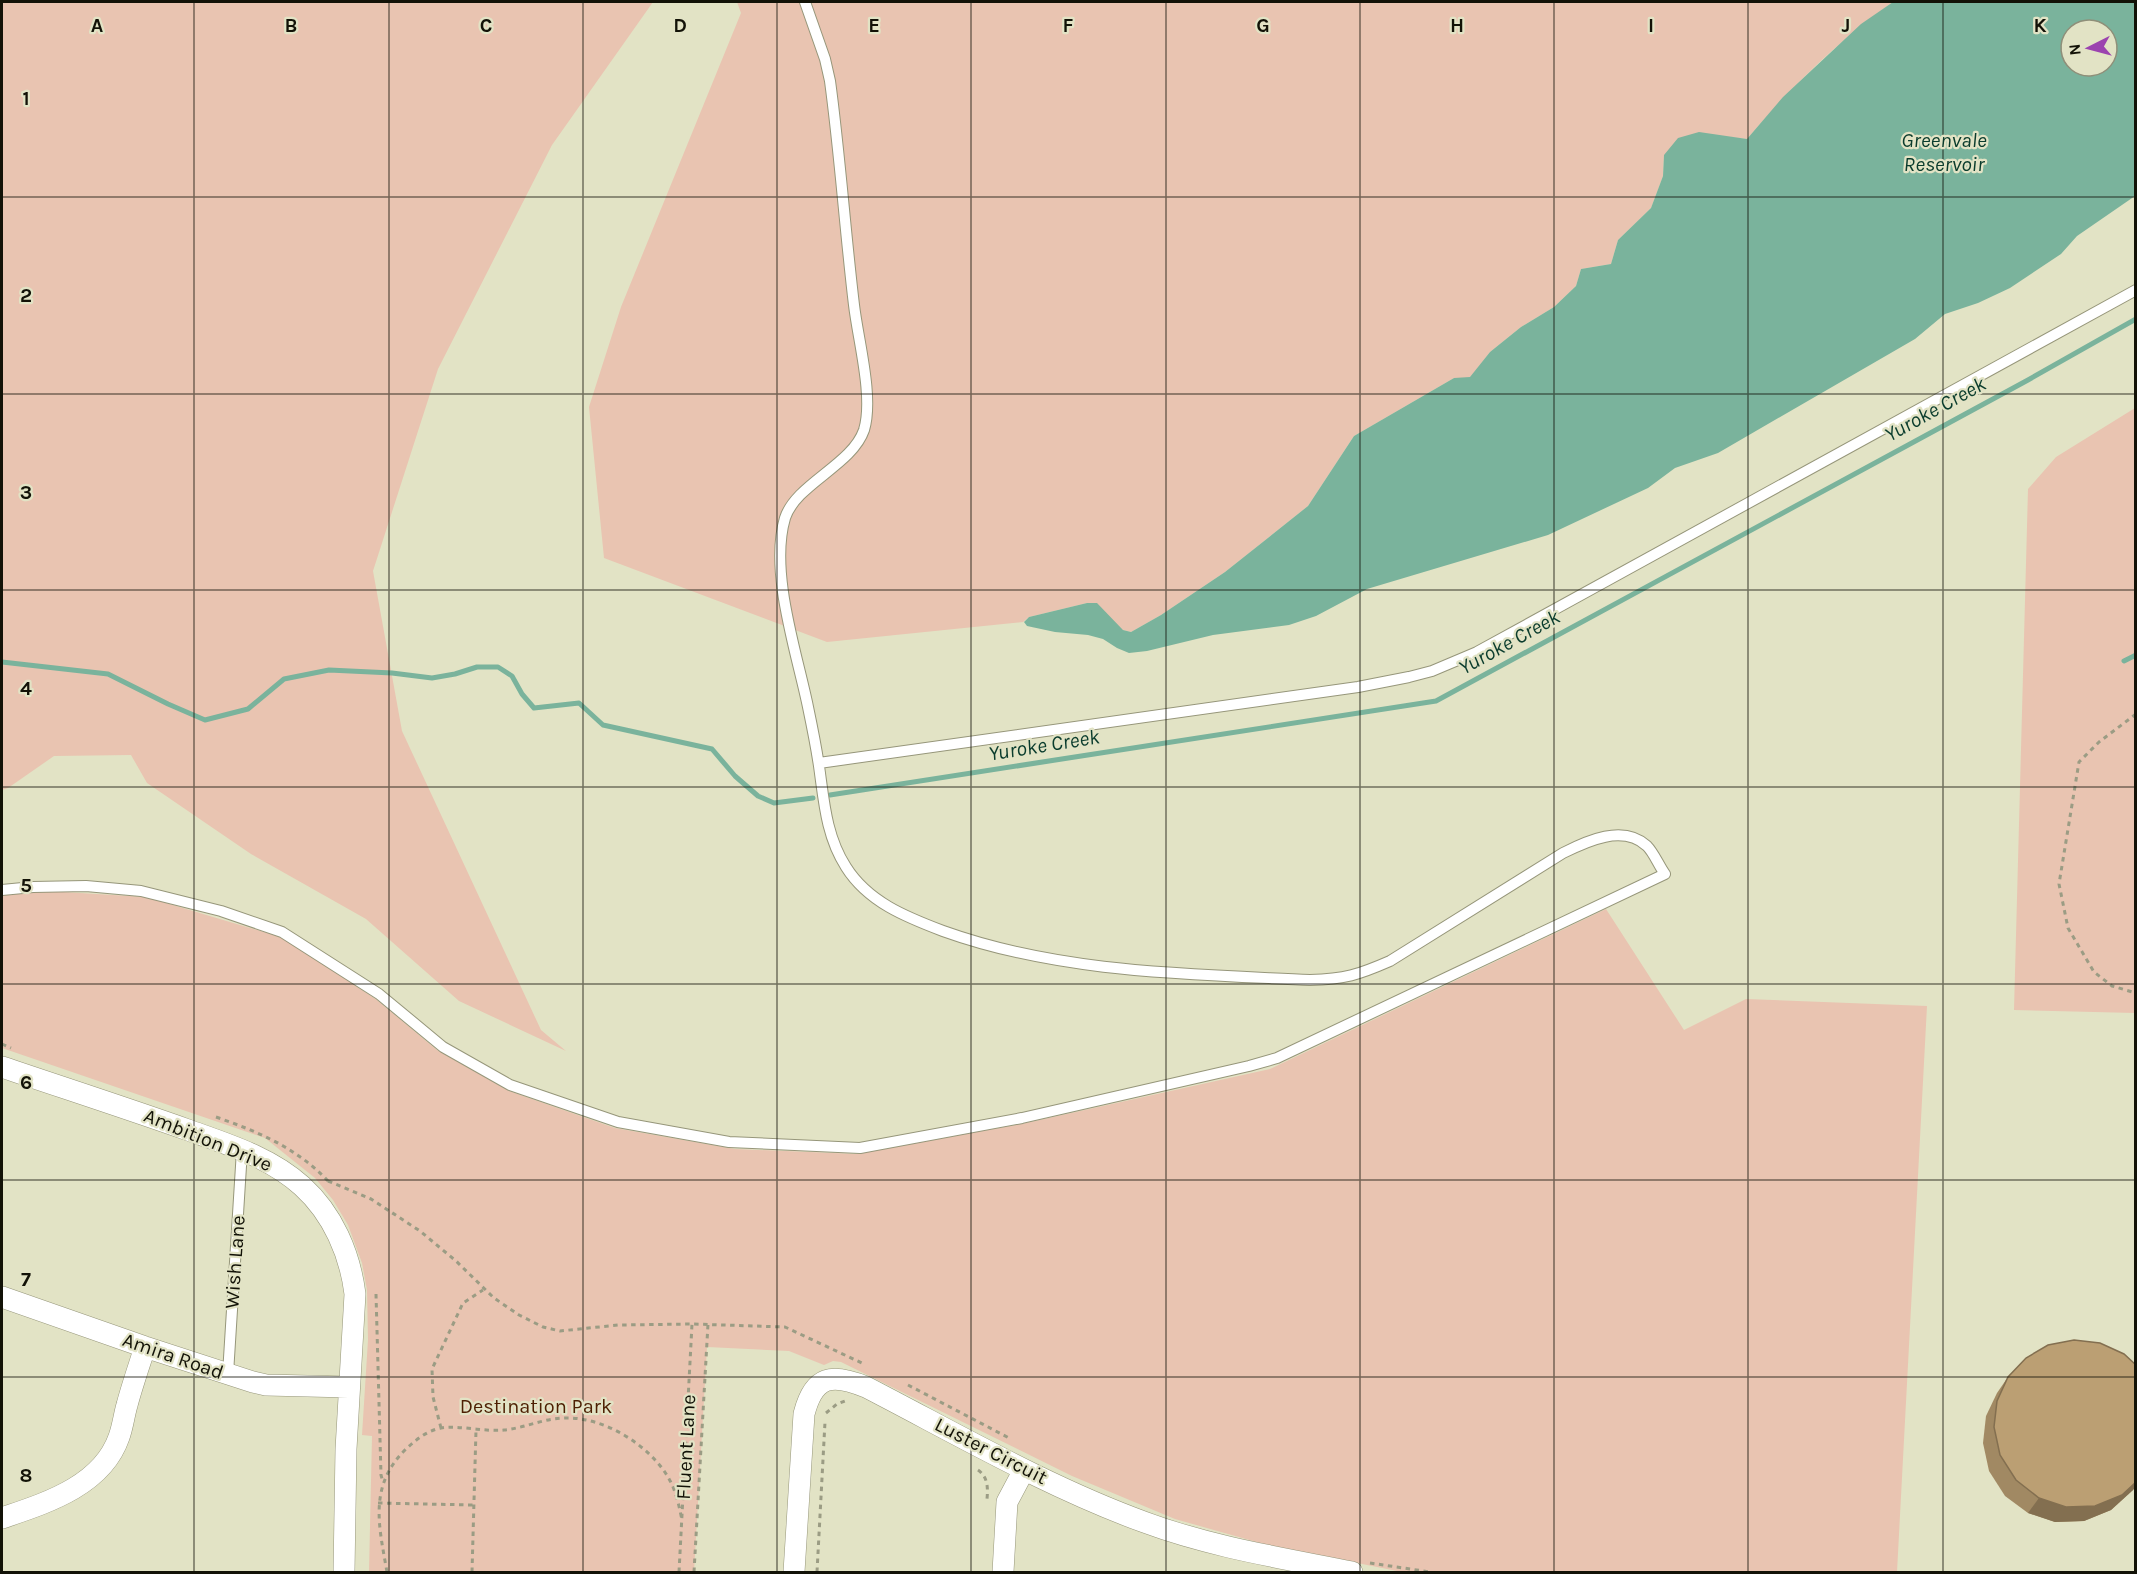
<svg xmlns="http://www.w3.org/2000/svg" width="2137" height="1574" font-family="Karla,sans-serif">
<rect width="100%" height="100%" fill="#e2e3c5"/>
<!-- green -->
<path fill="#e9c4b1" d="M2,2h651l-101,143 -114,224 -65,202 29,160 139,299 25,21 -107,-50 -93,-82 -115,-65 -104,-71 -16,-28 -77,1 -46,32 -6,2z
M737,2h1156c-55,39 -103,86 -146,137l-21,-2 -62,18 -1,21 -12,32 -33,32 -7,24 -30,5 -5,17 -22,21 -33,20 -31,25 -20,26h-16l-100,58 -46,70 -83,66 -64,43 -30,17 -8,-2 -36,-27 -58,14 -6,5 -196,20 -223,-84 -15,-151 32,-100 120,-294z
M2135,408v605l-121,-3 14,-521 28,-32z
M47,891l99,6 138,41 93,62 60,50 72,41 106,37 120,21 122,5 169,-31 244,-54 336,-160 78,121 62,-31 181,7 -30,566h-495l-135,-27 -92,-26 -103,-43 -231,-114 -8,-1 -9,4 -35,-14 -82,-4 -13,225h-325l3,-136 -10,-1 6,-95 -1,-50 -5,-27 -14,-38 -15,-25 -18,-22 -50,-40 -263,-90v-153z"/>
<!-- water -->
<path fill="#7ab39c" fill-rule="evenodd" d="M1893,2h242v194l-58,40 -16,18 -51,34 -32,15 -33,11 -30,25 -197,114 -43,15 -27,20 -100,47 -181,54 -51,27 -27,9 -76,10 -66,16 -18,2 -12,-5 -14,-9 -15,-4 -33,-3 -28,-6 -3,-4 5,-5 58,-14h10l26,27 8,2 30,-17 64,-43 83,-66 46,-70 100,-58 16,-1 20,-25 31,-25 33,-20 22,-21 5,-17 30,-5 7,-24 33,-32 12,-32 1,-21 14,-17 21,-6 48,7 36,-42 78,-73zM2071,30h36v36h-36z"/>
<g fill="none" stroke-linecap="round" stroke-linejoin="round">
<!-- stream -->
<path stroke="#7ab39c" stroke-width="5" d="M2124,661l12,-6
M2,662l106,12 60,30 37,16 43,-11 36,-30 45,-9 63,3 40,5 23,-4 22,-7h21l14,9 10,18 12,14 45,-5 24,22 109,24 23,27 23,20 16,7 39,-5
M830,795l606,-94 592,-321 108,-61"/>
<!-- service casing -->
<g stroke="#96967a" stroke-width="12">
<path id="service" d="M819,763l539,-76 51,-10 23,-6 45,-19 659,-362
M2,890l31,-3 53,-1 55,5 80,20 61,21 97,62 64,53 67,38 108,37 111,20 131,6 162,-30 227,-52 28,-8 388,-184c-6,-8 -11,-21 -18,-28 -24,-22 -60,-5 -84,7l-173,108c-32,14 -45,18 -80,19 -123,-6 -250,-7 -367,-49 -37,-14 -75,-29 -97,-64 -20,-31 -22,-66 -27,-101 -3,-20 -7,-40 -11,-59 -11,-54 -39,-135 -23,-189 11,-34 67,-53 79,-88 10,-33 -6,-90 -10,-125 -9,-75 -14,-150 -24,-224l-5,-22 -20,-57
M228,1374l14,-224"/>
</g>
<!-- minor casing -->
<g stroke="#96967a" stroke-width="22">
<path id="minor" d="M2,1067c62,21 124,41 186,63 39,14 82,27 114,56 31,28 48,68 53,108l-9,155 -2,123
M2,1297l143,50 108,35 13,3 83,2
M2,1518c44,-15 100,-32 117,-81 4,-11 5,-22 8,-32 5,-19 12,-39 18,-58
M794,1572l10,-158c10,-39 28,-41 62,-27 91,47 182,100 278,135 67,25 138,36 208,50
M1003,1572l4,-70 17,-32"/>
</g>
<!-- path -->
<path stroke="#9b9c84" stroke-width="3" stroke-dasharray="4.5 4.5" stroke-linecap="butt" d="M2136,714l-37,28 -20,20 -20,122 9,44 26,44 18,14 24,7
M2,1044l9,4
M216,1117c43,15 81,31 113,65
M328,1181l43,18 49,32 36,30 38,37 25,17 24,12 17,4 58,-6 74,-1 93,3 79,37
M376,1294l5,181 2,7
M908,1385l103,54
M826,1413l11,-9 8,-3
M441,1428l-8,-31 -1,-28 31,-66 20,-13
M978,1470c10,7 10,18 9,29
M378,1503l95,2
M1370,1563l60,9
M387,1572c-8,-46 -19,-86 19,-123 10,-9 20,-18 35,-21 18,-3 43,4 63,2 21,-2 40,-12 62,-12 38,-1 83,27 102,59 8,13 11,29 14,43
M472,1572l4,-142
M679,1572l13,-248
M694,1572l14,-248
M817,1572l8,-150"/>
<!-- service -->
<use href="#service" stroke="#fff" stroke-width="10"/>
<!-- minor -->
<use href="#minor" stroke="#fff" stroke-width="21"/>
</g>
<!-- wall -->
<path fill="#a18963" d="M2136,1365v121l-3,4 -22,20 -27,11 -29,1 -27,-9 -23,-17 -16,-25 -6,-28 3,-27 11,-23 11,-16z"/>
<!-- shaded-wall -->
<path fill="#836f50" d="M2136,1482v4l-3,4 -22,20 -27,11 -29,1 -27,-9 11,-15z"/>
<!-- building -->
<path fill="#bb9f73" stroke="#836f50" stroke-width="1.5" d="M2074,1340l26,3 24,11 12,11v117l-14,13 -27,11 -29,1 -27,-9 -23,-18 -16,-25 -6,-28 3,-26 11,-24 18,-19 22,-13z"/>
<!-- grid -->
<path fill="none" stroke="#121207" stroke-width="1.5" stroke-opacity="0.55" d="M194,2v1570M389,2v1570M583,2v1570M777,2v1570M971,2v1570M1166,2v1570M1360,2v1570M1554,2v1570M1748,2v1570M1943,2v1570M2,197h2134M2,394h2134M2,590h2134M2,787h2134M2,984h2134M2,1180h2134M2,1377h2134"/>
<g text-anchor="middle" dominant-baseline="central" stroke-width="4.5" stroke-linejoin="round" paint-order="stroke">
<!-- street labels -->
<g font-size="20" fill="#121207" stroke="#e2e3c5">
<text transform="translate(208 1140) rotate(22)">Ambition Drive</text>
<text transform="translate(235 1262) rotate(-86)">Wish Lane</text>
<text transform="translate(173 1356) rotate(19)">Amira Road</text>
<text transform="translate(686 1447) rotate(-87)">Fluent Lane</text>
<text transform="translate(991 1451) rotate(27)">Luster Circuit</text>
</g>
<!-- park labels -->
<g font-size="20" fill="#4d1f02" stroke="#e2e3c5">
<text x="536" y="1406">Destination Park</text>
</g>
<!-- water labels -->
<g font-size="21" font-style="italic" fill="#0a3c2d" stroke="#e2e3c5">
<text x="1944" y="140">Greenvale<tspan x="1944" dy="24">Reservoir</tspan></text>
<text transform="translate(1935 409) rotate(-29)">Yuroke Creek</text>
<text transform="translate(1509 642) rotate(-29)">Yuroke Creek</text>
<text transform="translate(1044 745) rotate(-9)">Yuroke Creek</text>
</g>
</g>
<g font-size="20" text-anchor="middle" font-weight="bold" fill="#121207" stroke="#e2e3c5" stroke-width="4.5" stroke-linejoin="round" paint-order="stroke">
<text x="97" y="32">A</text>
<text x="291" y="32">B</text>
<text x="486" y="32">C</text>
<text x="680" y="32">D</text>
<text x="874" y="32">E</text>
<text x="1068" y="32">F</text>
<text x="1263" y="32">G</text>
<text x="1457" y="32">H</text>
<text x="1651" y="32">I</text>
<text x="1846" y="32">J</text>
<text x="2040" y="32">K</text>
<text x="26" y="105">1</text>
<text x="26" y="302">2</text>
<text x="26" y="499">3</text>
<text x="26" y="695">4</text>
<text x="26" y="892">5</text>
<text x="26" y="1089">6</text>
<text x="26" y="1286">7</text>
<text x="26" y="1482">8</text>
</g>
<!-- border -->
<rect width="2137" height="1574" fill="none" stroke="#121207" stroke-width="6"/>
<!-- north arrow -->
<g transform="translate(2089 48) rotate(264)"><circle r="28" fill="#e2e3c5" stroke="#8f8f79" stroke-width="1.5"/>
<path d="M0-4.5L10 22L0 15L-10 22Z" fill="#9b43af"/>
<text y="-9" font-size="16" font-weight="bold" text-anchor="middle" fill="#121207">N</text>
</g>
</svg>
